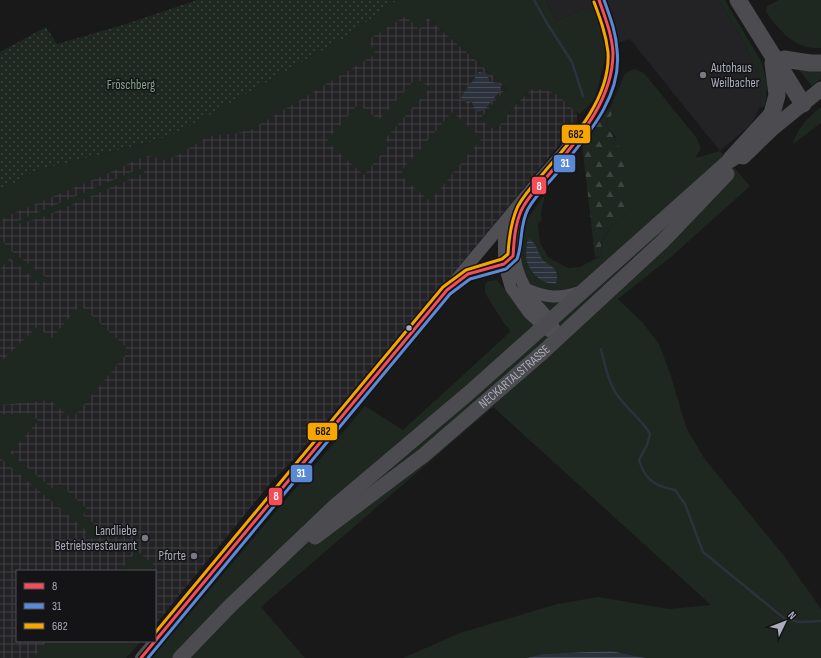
<svg xmlns="http://www.w3.org/2000/svg" width="821" height="658" font-family="'Sofia Sans Condensed',sans-serif">
<defs>
<pattern id="industrial-grid" width="8" height="8" patternUnits="userSpaceOnUse"><rect width="8" height="8" fill="#232326"/><path d="M0 4h8M4 0v8" fill="none" stroke="#404044"/></pattern>
<pattern id="forest-firs" width="22" height="20" patternUnits="userSpaceOnUse"><rect width="22" height="20" fill="#1f2721"/><path d="M5 1l3.5 6h-7zM16 11l3.5 6h-7z" fill="#3d443f"/></pattern>
<pattern id="park-dots" width="8" height="8" patternUnits="userSpaceOnUse"><rect width="8" height="8" fill="#1f2721"/><path d="M2 2h.1M6 6h.1" fill="none" stroke="#3d443f" stroke-width="1.8" stroke-linecap="round"/></pattern>
<pattern id="water-rules" width="6" height="5" patternUnits="userSpaceOnUse"><rect width="6" height="5" fill="#2b323c"/><path d="M0 2.5h6" fill="none" stroke="#474d56"/></pattern>
</defs>
<rect width="100%" height="100%" fill="#19191a"/>
<!-- built -->
<path fill="#232326" d="M546,0h173l27,46 16,37v16l-5,15 -7,11 -30,26 -90,-112 -22,7 -25,-37 -27,12z"/>
<!-- industrial -->
<path fill="url(#industrial-grid)" d="M405,16l23,2 79,70 -27,31 11,8 8,-1 19,-24 14,-13h14l13,6 18,17v11l-131,159 -154,179 -20,20 -117,144v-54h-138v70h124l-15,17h-126v-446l102,-45z"/>
<!-- grass -->
<path fill="#1f2721" d="M397,0h149l10,21 27,-12 10,2 7,10 8,25 -13,53 -15,15c-22,-13 -16,-24 -48,-25l-14,13 -19,24 -8,2 -11,-9 27,-31 -79,-70 -9,11 -14,-13 -37,24 8,14 -124,75 -15,4 -28,3 -33,20 -13,4 -14,-4 -11,3 -27,13 -104,44 -7,6v-31l35,-20 115,-29 29,-10 165,-94z
M719,0h6l37,63 5,22 -2,21 -6,2 3,-9v-16l-16,-37z
M779,0h42v48c-26,2 -40,-16 -55,-36l1,-6z
M821,68v11l-9,7 -14,-17z
M635,69l9,4 52,64 5,11 -6,10 25,-7 30,35 -79,71 -53,42 25,24 16,21 12,32 15,51 18,31 80,98 37,53v49h-175l-35,-7 -69,3 -15,4h-124l57,-25 97,-29 41,-7 71,12 42,-4 -218,-198 -232,200 44,51h-153l213,-252 38,24 107,-98 -1,-4 -4,-3 -20,-32v-8l3,-4 9,-1 29,38 -8,-78h4l6,-22 17,-24 -4,19 1,7 -4,4 2,19 9,15 19,10 12,-1 20,-11c1,-23 14,-32 30,-45l-15,-75 -10,-11 10,-15 -4,-4 14,-33z
M416,78l14,10 -45,51 5,5 -26,31 -37,-33 1,-3 30,-35 21,16z
M821,107v16l-28,21c4,-16 15,-27 28,-37z
M452,112l30,26 -52,63 -28,-24v-7z
M139,169l5,1v3l-101,44 -29,8 4,-4z
M0,238l10,12 37,28 -6,7 -31,-27 -10,11z
M80,305l45,41 3,6 -56,67 -22,-19 -50,5v-46l2,2 35,-34 15,11z
M31,413l7,8 -28,32 44,37 6,-6 27,25 -4,6 26,21 -2,1 -8,-6 -7,8 -6,-5 1,-3 -87,-73v-43z
M137,551l18,15 -5,5h-31z
M47,641h94l-15,17h-93z"/>
<!-- forest -->
<path fill="url(#forest-firs)" d="M611,106l4,4 -10,15c21,23 23,56 25,86 -17,14 -29,21 -30,45l-5,1 -13,-114z"/>
<!-- park -->
<path fill="url(#park-dots)" d="M197,0h200l-53,38 -165,94 -29,10 -115,29 -35,20v-139l46,-25 11,17 69,-20z"/>
<!-- water -->
<path fill="url(#water-rules)" d="M479,72l8,2 3,8 9,1 2,7 -16,19 -6,3 -4,-2 -3,-8 -5,1 -6,-6z
M529,239c7,3 8,12 12,18 5,10 20,7 15,27 -14,0 -24,-9 -29,-22 -2,-6 0,-14 0,-20z
M611,651l35,7h-119l15,-4z"/>
<g fill="none" stroke-linecap="round" stroke-linejoin="round">
<!-- stream -->
<path stroke="#2b323c" stroke-width="2.5" d="M534,0l14,25 24,37 11,34
M601,349c4,16 7,33 17,47 10,14 24,24 32,38l-3,11 -8,15c6,20 16,26 36,30l10,14 18,48 82,67 15,3 21,-1"/>
<!-- minor -->
<path stroke="#4f4f54" stroke-width="12" d="M587,127c32,-40 32,-81 12,-127
M529,201c-24,33 -18,69 5,101 5,6 12,12 16,19 4,5 6,11 8,17
M509,218l-5,19v27l7,24 18,25 20,18
M459,280c14,-13 37,-8 51,-20
M526,289c20,9 33,10 54,3
M141,658l393,-472 57,-65"/>
<!-- major -->
<g stroke="#4c4c50" stroke-width="15">
<path d="M743,157l29,-28 49,-40"/>
<path id="s1" d="M315,537l109,-82 119,-103 120,-111 64,-67"/>
<path d="M180,658l50,-52 105,-100 135,-114 261,-233 10,-4"/>
</g>
<!-- highway -->
<path stroke="#4c4c50" stroke-width="17" d="M738,0l65,104
M784,59l26,4h11
M731,159l41,-45 5,-19 -4,-32"/>
<!-- bus-1 casing -->
<g stroke="#141316" stroke-width="6">
<path id="bus-1" d="M141,658l306,-368 21,-16 36,-10 9,-8c1,-15 2,-31 8,-45 7,-15 19,-26 30,-39 28,-34 62,-72 62,-119 -1,-18 -8,-36 -14,-53"/>
</g>
<!-- bus-2 casing -->
<g stroke="#141316" stroke-width="6">
<path id="bus-2" d="M148,658l302,-364 20,-15 36,-10 11,-10c6,-16 2,-33 11,-50 8,-14 19,-24 29,-36 27,-34 66,-75 60,-123 -1,-18 -7,-33 -13,-50"/>
</g>
<!-- bus-3 casing -->
<g stroke="#141316" stroke-width="6">
<path id="bus-3" d="M155,633l288,-346 23,-17 36,-11 6,-5c1,-17 3,-33 10,-48 7,-13 18,-24 28,-36 28,-32 65,-73 62,-118 -2,-18 -8,-34 -14,-50"/>
</g>
<!-- bus-1 -->
<use href="#bus-1" stroke="#f44d58" stroke-width="3"/>
<!-- bus-2 -->
<use href="#bus-2" stroke="#5a89d6" stroke-width="3"/>
<!-- bus-3 -->
<use href="#bus-3" stroke="#f7a600" stroke-width="3"/>
</g>
<!-- markers -->
<g fill="#777983" stroke="#141316" stroke-width="1.5">
<circle cx="703" cy="75" r="4"/>
<circle cx="145" cy="538" r="4"/>
<circle cx="194" cy="556" r="4"/>
</g>
<circle fill="#aaadbb" stroke="#141316" stroke-width="1.5" cx="409" cy="328" r="3.5"/>
<g text-anchor="middle" dominant-baseline="central" stroke-width="3" stroke-linejoin="round" paint-order="stroke">
<!-- poi labels -->
<g font-size="13" fill="#aaadbb" stroke="#141316" text-anchor="end">
<text x="711" y="68" text-anchor="start">Autohaus<tspan x="711" dy="15">Weilbacher</tspan></text>
<text x="137" y="531">Landliebe<tspan x="137" dy="15">Betriebsrestaurant</tspan></text>
<text x="186" y="556">Pforte</text>
</g>
<!-- park labels -->
<g font-size="13" fill="#81a688" stroke="#141316">
<text x="131" y="85">Fröschberg</text>
</g>
<!-- street labels -->
<g font-size="13" fill="#aaadbb" stroke="#141316">
<text stroke="none"><textPath href="#s1" startOffset="256">NECKARTALSTRASSE</textPath></text>
</g>
</g>
<g stroke="#141316" stroke-width="1.5">
<rect x="561" y="124" width="30" height="20" rx="4" fill="#f7a600"/>
<rect x="553" y="154" width="23" height="19" rx="4" fill="#5a89d6"/>
<rect x="531" y="176" width="16" height="19" rx="4" fill="#f44d58"/>
<rect x="307" y="422" width="31" height="19" rx="4" fill="#f7a600"/>
<rect x="290" y="464" width="23" height="19" rx="4" fill="#5a89d6"/>
<rect x="268" y="487" width="15" height="19" rx="4" fill="#f44d58"/>
</g>
<g font-size="11" text-anchor="middle" font-weight="bold" fill="#fff">
<text x="565" y="167">31</text>
<text x="539" y="190">8</text>
<text x="301" y="477">31</text>
<text x="276" y="500">8</text>
</g>
<g font-size="11" text-anchor="middle" font-weight="bold" fill="#111">
<text x="576" y="138">682</text>
<text x="323" y="435">682</text>
</g>
<!-- legend -->
<rect x="16" y="570" width="140" height="72" fill="#141316" stroke="#505158"/>
<rect x="24" y="583" width="20" height="6" fill="#f44d58" stroke="#505158"/>
<text x="52" y="590" font-size="12" fill="#aaadbb">8</text>
<rect x="24" y="603" width="20" height="6" fill="#5a89d6" stroke="#505158"/>
<text x="52" y="610" font-size="12" fill="#aaadbb">31</text>
<rect x="24" y="623" width="20" height="6" fill="#f7a600" stroke="#505158"/>
<text x="52" y="630" font-size="12" fill="#aaadbb">682</text>
<!-- north arrow -->
<g transform="translate(785 622) rotate(47)" stroke="#141316" stroke-width="3" paint-order="stroke">
<path d="M0-3L7 15L0 10L-7 15Z" fill="#aaadbb"/>
<text y="-6" font-size="11" font-weight="bold" text-anchor="middle" fill="#aaadbb">N</text>
</g>
</svg>
